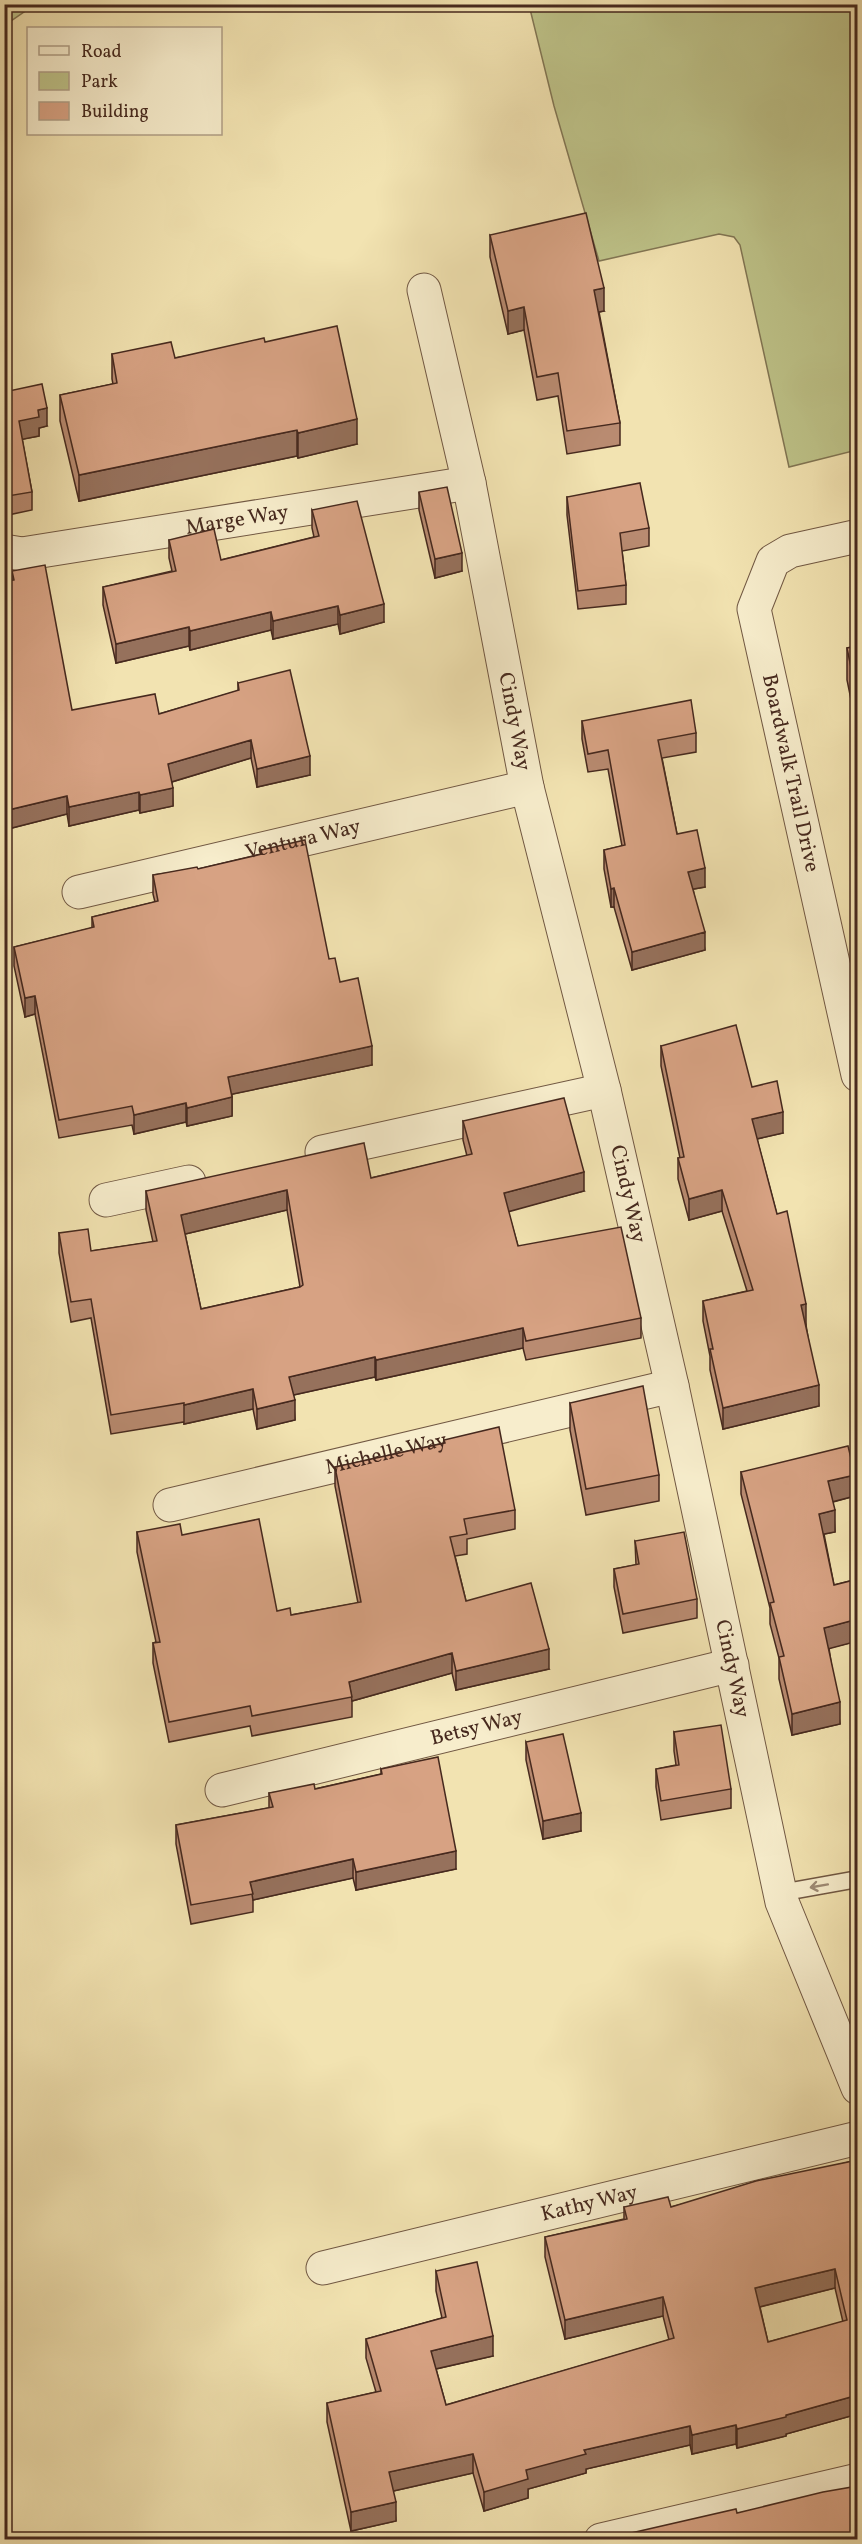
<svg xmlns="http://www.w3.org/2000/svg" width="862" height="2544" font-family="Vollkorn,serif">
<rect width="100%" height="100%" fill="#f2e3b1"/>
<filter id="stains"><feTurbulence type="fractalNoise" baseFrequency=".00333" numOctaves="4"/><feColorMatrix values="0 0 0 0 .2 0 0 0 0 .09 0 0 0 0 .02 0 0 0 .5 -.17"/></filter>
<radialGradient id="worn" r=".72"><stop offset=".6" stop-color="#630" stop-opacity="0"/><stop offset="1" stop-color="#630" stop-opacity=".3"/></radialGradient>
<!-- green -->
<path fill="#bec389" stroke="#827654" stroke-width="1.5" d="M5,4h29v1l-29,20z
M529,5h328v445l-68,17 -49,-222 -6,-8 -15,-3 -120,27 -45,-155z"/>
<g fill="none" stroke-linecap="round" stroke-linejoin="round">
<!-- lane casing -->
<g stroke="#715843" stroke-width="19">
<path id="lane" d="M780,1893l78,-14"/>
</g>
<!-- street casing -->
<g stroke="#715843" stroke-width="35">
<g id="street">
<path id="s1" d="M424,290l45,193 58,304 77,303 68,296 110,516 76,186"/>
<path id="s2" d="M858,536l-68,15 -17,10 -19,48 104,466"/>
<path id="s3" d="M4,551l18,3 447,-71"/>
<path id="s4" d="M79,892l448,-105"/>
<path d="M322,1152l282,-62"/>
<path d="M106,1200l83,-18"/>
<path id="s5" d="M170,1505l502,-119"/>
<path id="s6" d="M222,1790l510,-125"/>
<path id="s7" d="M323,2268l535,-130"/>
<path d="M601,2540l257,-60"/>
</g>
</g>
<!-- lane -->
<use href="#lane" stroke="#f7edcc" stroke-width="16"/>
<!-- street -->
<use href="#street" stroke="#f7edcc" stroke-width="33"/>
</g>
<!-- wall -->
<path fill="#b98b71" stroke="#46291e" stroke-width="1.5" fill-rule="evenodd" d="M490,235l114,76 -5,1 21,111v22l-53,9 -9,-58 -21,4 -13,-70 -16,4 -18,-77z
M265,342l92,102 -59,14 -1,-2 -218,45 -19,-80v-26l53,-11 -1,-5v-25l63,4z
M4,392l43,34 -8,2v8l-17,3 10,53v18l-24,5 -4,-16z
M419,492l43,79 -27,7 -16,-68z
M567,497l82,31v18l-27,5 4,34v19l-48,5 -11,-94z
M312,510l72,112 -44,12 -2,-10 -65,15 -2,-9 -81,20 -1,-4 -73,17 -13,-58v-18l69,-16 -3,-13v-18l52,20 93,-23 -2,-9z
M12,571l60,139 87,4 79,-23v-8l72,92 -53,12 -6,-29 -79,24 1,24 -33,7 -1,-3 -70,16 -2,-12 -63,16v-248l8,-1z
M858,646v88l-11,-54v-32z
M582,721l114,12v19l-34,6 15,76 28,53 -12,2 12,61 -73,20 -18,-63h-3l-7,-38v-19l18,-4 -14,-77 -20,3 -6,-33z
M261,850l68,109 11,23 32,83 -140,29v22l-45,10 -1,-4 -52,12 -2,-9 -73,13 -24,-124 -10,3 -11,-51v-19l78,-19v-11l63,-15 -2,-8v-19l45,-6 63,-15z
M661,1046l91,41 31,46 -26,6 49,186 13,81 -96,23 -13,-59v-14l-7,-35v-20l44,-10 -25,-80 -33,9 -11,-41v-21h2l-19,-92z
M463,1121l121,70 -76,20 10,35 123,72v20l-115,22 -3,-12 -147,32 -1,-3 -82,18 2,25 -38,9 -4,-20 -69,15v-2l-73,12 -20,-116 -20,4 -12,-69v-20l32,18 62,-9 -7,-32v-19l225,-13 96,-22 -4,-16zM287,1210l13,77 -99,22 -16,-75z
M570,1403l89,72v26l-73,14 -16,-85z
M444,1440l71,70v19l-48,10v15l-12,2 11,45 83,68 -93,21 -4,-17 -100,28v16l-100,19 -2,-10 -81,16 -16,-79v-20l3,-1 -19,-90v-20l45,3 95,76 14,4 67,-12 -23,-117v-19l109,-24z
M741,1472l114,24 -22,6 2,30 -11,2 10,51 24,-6v62l-29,7 11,76 -48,11 -13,-56v-21l-9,-34v-16l-29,-114z
M635,1541l62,58v19l-74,15 -9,-46v-18l22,-4z
M674,1732l57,57v19l-70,12 -5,-33v-18l20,-4 -2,-14z
M526,1742l55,89 -38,8 -17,-79z
M381,1769l75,100 -100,21 -3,-12 -100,22v12l-62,12 -15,-80v-19l93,-17v-15l46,-4 66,-15z
M853,2161l5,253 -72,20v2l-49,12 -1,-4 -44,10 -2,-9 -104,24v4l-58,16v9l-44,13 -11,-38 -80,18 3,30 -45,10 -24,-109v-19l49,-11 -10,-34v-19l76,-21 -6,-27v-20l57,85 -57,13 10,36 223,-65 -6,-24 -98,23 -20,-82v-20l79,-18v-12h47zM835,2288l8,34 -75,20 -8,-35z"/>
<!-- shaded-wall -->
<path fill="#96715c" stroke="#46291e" stroke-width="1.5" d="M604,288v23l-10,2v-23z
M524,307v23l-16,4v-23z
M47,408v18l-8,2v8l-20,4v-19l19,-11z
M357,419v25l-59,14v-25z
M297,430v26l-218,45v-26z
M462,553v18l-27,7v-19z
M384,604v18l-44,12v-19z
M338,606v18l-65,15v-18z
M271,612v18l-81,20v-19z
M189,627v19l-73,17v-19z
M251,740v18l-83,25v-19z
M310,756v19l-53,12v-18z
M173,788v18l-33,7v-18z
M139,792v18l-70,16v-19z
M67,796v18l-63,16v-19z
M705,868v19l-17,3v-18z
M614,888v19h-3v-18z
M705,932v18l-73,20v-18z
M35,996v18l-10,3v-19z
M372,1046v19l-144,30v-18z
M232,1097v19l-45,10v-18z
M186,1103v19l-52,12v-19z
M783,1112v21l-31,7v-21z
M584,1172v19l-80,22v-20z
M287,1190v20l-106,25v-20z
M722,1190v21l-33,9v-21z
M806,1304v21l-5,1v-21z
M523,1328v20l-147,32v-20z
M375,1357v20l-86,19v-19z
M819,1385v21l-96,23v-21z
M253,1389v20l-69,15v-19z
M295,1400v20l-38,9v-20z
M855,1475v21l-27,7v-22z
M835,1510v22l-16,3v-21z
M858,1619v22l-34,9v-22z
M549,1649v20l-93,21v-19z
M452,1653v20l-100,28 -3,-19z
M840,1702v22l-48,11v-21z
M581,1813v18l-38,8v-18z
M456,1851v18l-100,21v-18z
M353,1859v19l-100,22 -3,-18z
M835,2269v19l-80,20v-20z
M663,2297v19l-98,23v-19z
M493,2336v20l-62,14v-19z
M858,2395v19l-72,20v2l-49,12v-19z
M736,2425v19l-44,10v-19z
M690,2426v19l-104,24v4l-58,16v9l-44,13v-19l42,-22 58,-20z
M473,2454v19l-84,19v-20z
M396,2502v19l-45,10v-19z"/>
<!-- building -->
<path fill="#d7a283" stroke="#46291e" stroke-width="1.5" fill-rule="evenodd" d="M586,213l18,75 -10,2 26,133 -53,8 -9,-58 -21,4 -13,-70 -16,4 -18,-76z
M337,326l20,93 -59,14 -1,-3 -218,45 -19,-80 57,-12 -5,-29 59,-12 4,16 89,-20 1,4z
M42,384l5,24 -9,2 1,7 -20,4 13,71 -24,4 -4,-16v-88z
M640,483l9,45 -29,5 6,52 -48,6 -11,-94z
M447,487l15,66 -27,6 -16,-67z
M357,501l27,103 -44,11 -2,-9 -65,15 -2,-9 -81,19 -1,-4 -73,17 -13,-57 73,-16 -7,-31 45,-11 7,31 98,-24 -7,-26z
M45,565l27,145 83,-16 4,20 80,-24 -1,-7 52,-13 20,86 -53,13 -6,-29 -83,24 5,24 -33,7 -1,-3 -70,15 -2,-11 -63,15v-229l10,-2 -2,-9z
M858,646v56l-11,-54z
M691,700l5,33 -38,7 19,94 20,-4 8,38 -17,4 17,60 -73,20 -18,-64 -3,1 -7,-39 21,-5 -17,-95 -20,4 -6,-33z
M305,840l24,119 6,-1 5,24 18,-4 14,68 -144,31 4,20 -45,11 -1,-5 -52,12 -2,-9 -73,14 -24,-124 -10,2 -11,-51 80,-20 -2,-10 66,-16 -5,-26 44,-8 1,2 64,-15 -1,-4z
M736,1025l16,62 25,-6 6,31 -31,7 25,95 10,-3 19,93 -5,1 18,80 -96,23 -13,-59h3l-10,-48 50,-11 -31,-100 -33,9 -11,-41 6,-1 -23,-111z
M564,1098l20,74 -80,21 14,53 103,-19 20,91 -115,23 -3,-13 -147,32 -1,-3 -86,20 6,23 -38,9 -4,-20 -69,16v-2l-73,12 -20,-116 -20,3 -12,-69 29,-4 3,22 66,-10 -11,-50 218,-48 7,35 101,-24 -9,-33zM287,1190l16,95 -3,2 -99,22 -20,-94z
M643,1386l16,89 -73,14 -16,-86z
M499,1427l16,83 -51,9 3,15 -17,3 16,64 65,-18 18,66 -93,22 -4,-18 -103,29 3,15 -100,19 -2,-10 -81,16 -16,-79 7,-1 -23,-110 43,-8 2,11 77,-16 18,92 13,-3 1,7 70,-13 -26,-135 110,-24 -1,-3z
M848,1446l7,29 -27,6 7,29 -16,4 15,71 24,-6v40l-34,9 16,74 -48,12 -13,-57 5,-1 -14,-53 4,-1 -33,-130z
M684,1532l13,67 -74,15 -9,-45 25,-5 -4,-23z
M721,1725l10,64 -70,12 -5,-32 23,-4 -5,-33z
M563,1734l18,79 -38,8 -17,-79z
M438,1757l18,94 -100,21 -3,-13 -103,23 3,12 -62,11 -15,-80 97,-18 -4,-14 45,-9 1,5 67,-15 -1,-5z
M853,2161l5,23v211l-72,20v2l-49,12 -1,-4 -44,10 -2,-9 -106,24 2,4 -60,16 2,9 -44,13 -11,-38 -84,18 7,30 -45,10 -24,-109 54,-12 -15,-52 80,-22 -10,-46 41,-9 16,74 -62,15 15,54 228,-67 -11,-41 -98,23 -20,-83 82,-18 -3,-12 44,-10 3,10 85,-26zM835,2269l12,51 -79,22 -13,-54z
M858,2486v54h-266l13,-1 131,-30 1,4 86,-21z"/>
<!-- one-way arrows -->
<defs><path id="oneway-shaft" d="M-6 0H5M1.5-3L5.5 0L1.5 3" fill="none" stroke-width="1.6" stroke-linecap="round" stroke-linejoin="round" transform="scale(1.5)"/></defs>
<use stroke="#9e8b75" href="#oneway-shaft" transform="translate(819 1886) rotate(170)"/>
<g text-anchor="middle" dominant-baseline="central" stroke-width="6" stroke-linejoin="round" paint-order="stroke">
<!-- street labels -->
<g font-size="21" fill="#46291e" stroke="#f7edcc">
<text stroke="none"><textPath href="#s3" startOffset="236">Marge Way</textPath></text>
<text stroke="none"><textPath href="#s1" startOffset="441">Cindy Way</textPath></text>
<text stroke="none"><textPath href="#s2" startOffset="309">Boardwalk Trail Drive</textPath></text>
<text stroke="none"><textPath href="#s4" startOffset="230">Ventura Way</textPath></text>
<text stroke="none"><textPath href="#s1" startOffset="927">Cindy Way</textPath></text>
<text stroke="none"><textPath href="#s5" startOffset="222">Michelle Way</textPath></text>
<text stroke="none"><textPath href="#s1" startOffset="1413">Cindy Way</textPath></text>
<text stroke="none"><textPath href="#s6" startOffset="262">Betsy Way</textPath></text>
<text stroke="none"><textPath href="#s7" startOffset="274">Kathy Way</textPath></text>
</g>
</g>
<!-- margin -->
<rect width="862" height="2544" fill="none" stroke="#f2e3b1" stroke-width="24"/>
<rect x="6" y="6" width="850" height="2532" fill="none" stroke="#46291e" stroke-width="3"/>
<rect x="12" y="12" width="838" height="2520" fill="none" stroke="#46291e" stroke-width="1.5"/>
<!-- legend -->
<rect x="27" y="27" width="195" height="108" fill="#f7edcc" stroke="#b09f86" stroke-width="1.5"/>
<rect x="39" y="46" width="30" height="9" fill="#f7edcc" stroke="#b09f86" stroke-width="1.5"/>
<text x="81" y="57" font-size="18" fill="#46291e">Road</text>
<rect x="39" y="72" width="30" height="18" fill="#bec389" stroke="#b09f86" stroke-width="1.5"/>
<text x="81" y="87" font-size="18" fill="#46291e">Park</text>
<rect x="39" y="102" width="30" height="18" fill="#d7a283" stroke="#b09f86" stroke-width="1.5"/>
<text x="81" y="117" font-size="18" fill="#46291e">Building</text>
<rect width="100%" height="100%" filter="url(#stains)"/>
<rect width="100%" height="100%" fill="url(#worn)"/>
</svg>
